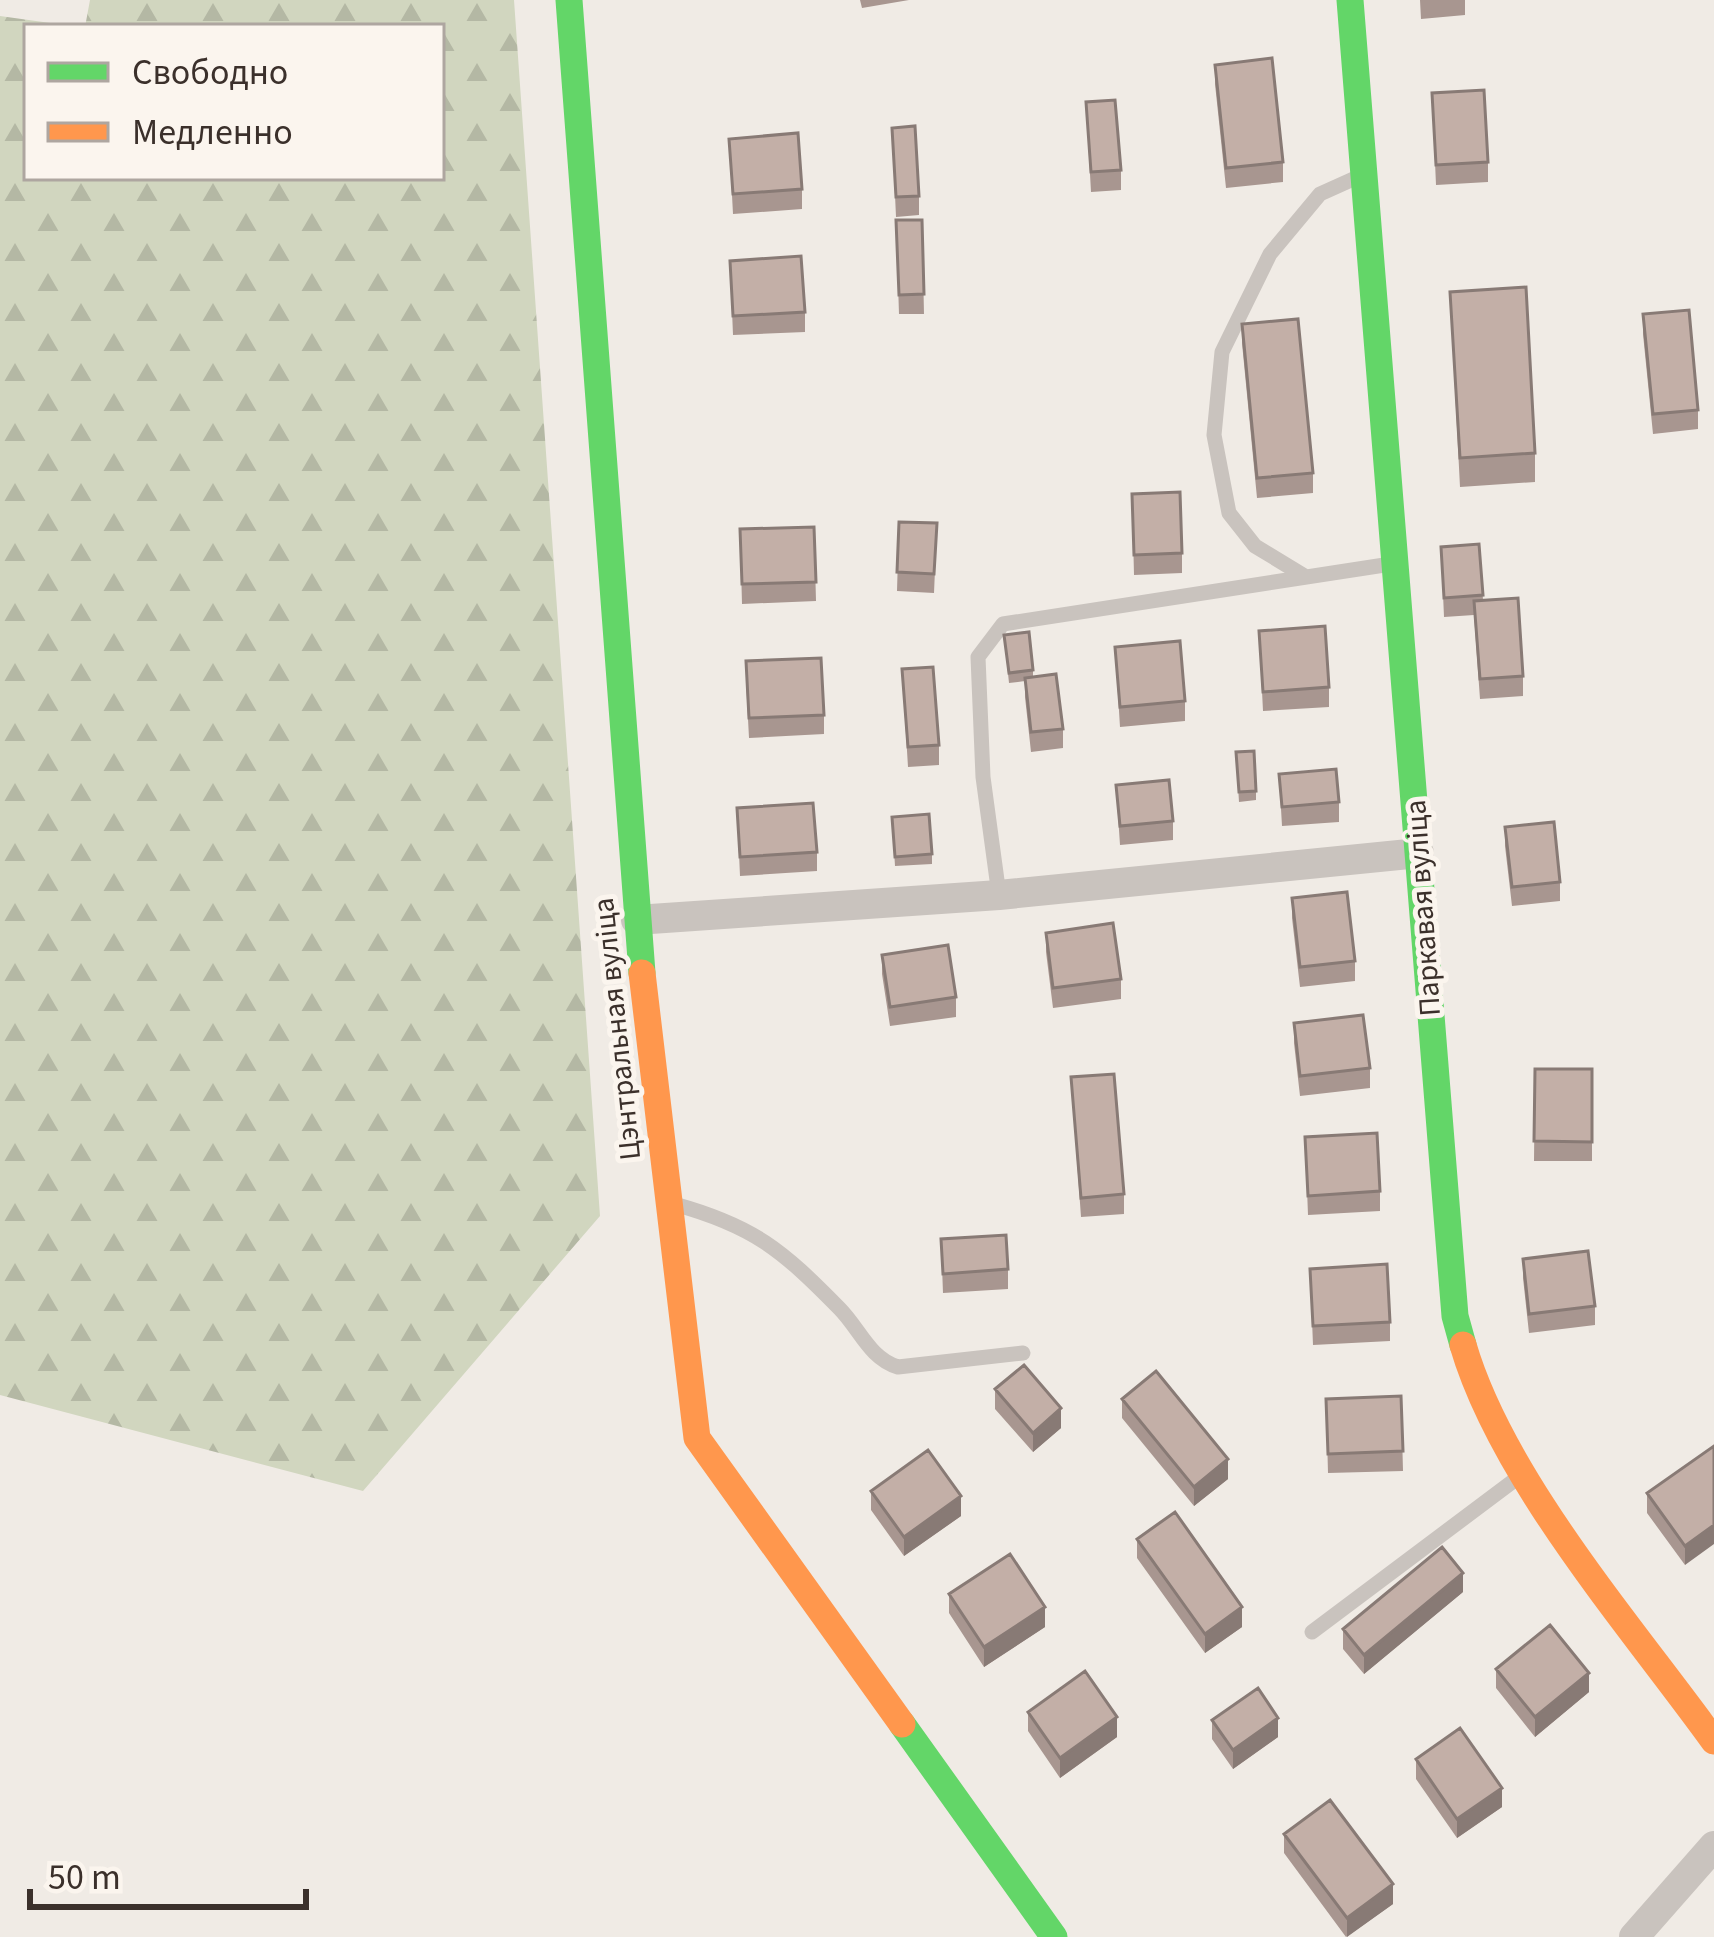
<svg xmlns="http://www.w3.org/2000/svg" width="1714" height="1937" font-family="'Source Sans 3',sans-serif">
<defs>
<pattern id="forest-firs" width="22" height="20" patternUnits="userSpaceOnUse" patternTransform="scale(3)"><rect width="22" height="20" fill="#d1d6bf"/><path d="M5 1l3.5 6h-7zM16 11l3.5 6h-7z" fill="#b4b8a4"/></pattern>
</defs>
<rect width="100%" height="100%" fill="#f0ebe5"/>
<!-- forest -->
<path fill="url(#forest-firs)" d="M90,0h424l86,1216 -237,275 -363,-96v-1379l79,11h-52v150h414v-150h-356z"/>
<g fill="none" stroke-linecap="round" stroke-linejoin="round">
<!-- lane -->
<path stroke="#c9c3be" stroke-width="15" d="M1306,577l-51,-31 -26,-33 -15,-78 8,-83 48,-98 50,-60 40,-18
M999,895l-16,-118 -5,-120 25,-33 388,-60
M674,1204c80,22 108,46 165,104 21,21 30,50 59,59l125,-14
M1312,1632l208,-156"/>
<!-- street -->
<path stroke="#c9c3be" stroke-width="30" d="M636,920l363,-25 420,-42
M1634,1937l80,-91"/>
<!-- fast -->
<path stroke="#63d668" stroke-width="27" d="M569,0l73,973
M1350,0l105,1316 8,29
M902,1724l152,213"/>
<!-- slow -->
<path stroke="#ff974d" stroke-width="27" d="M642,973l55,465 205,286
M1463,1345c39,134 168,281 251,396"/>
</g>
<!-- wall -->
<path fill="#a89690" d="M860,0h49l-47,8z
M1420,0h45v15l-44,4z
M1215,65l68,97v20l-57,6 -11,-104z
M1432,93l56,69v20l-52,3z
M1086,102l35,68v20l-30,2z
M892,128l27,68v19l-23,2z
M729,139l73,50v20l-69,5z
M896,220h26l2,94h-25z
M730,261l75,51v20l-72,3z
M1450,292l85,161v29l-75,5z
M1643,314l55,96v19l-45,5 -10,-100z
M1242,324l71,149v20l-56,5 -15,-155z
M1132,494l50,59v20l-48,2z
M899,522l38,1 -3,70 -37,-2z
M814,527l2,74 -74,3 -2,-75z
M1479,544l4,56 40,76v20l-43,3 -6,-84 -30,2 -3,-70z
M1259,631l70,56v20l-66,4z
M1004,635l29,35v7l30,52v19l-32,4 -6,-55v-16l-16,2z
M1115,647l70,54v20l-65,6z
M902,669l37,76v20l-31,2z
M746,681l78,34v19l-75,4z
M1236,752l20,39v9l-17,2z
M1279,774l60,28v20l-57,4z
M1116,785l57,36v19l-53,5z
M737,808l80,44v19l-77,5z
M892,817l40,37v10l-37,2z
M1505,827l55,55v19l-48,5 -7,-60z
M1292,898l63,63v20l-55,6 -8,-69z
M1046,933l75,46v20l-68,9 -7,-56z
M882,955l74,42v20l-66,9 -8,-52z
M1294,1023l76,45v20l-70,8 -6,-53z
M1535,1069h57v92h-58z
M1071,1077l53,117v20l-43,3z
M1305,1137l75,54v20l-72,4z
M941,1239l67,30v20l-65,4z
M1523,1259l72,47v19l-66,8 -6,-55z
M1310,1269l80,53v19l-77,4z
M995,1389l66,39 -28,24 -38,-43z
M1401,1396l2,75 -75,2 -2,-74z
M1122,1399l106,80 -34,27 -72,-88z
M1714,1446l-29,119 -38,-52v-20z
M871,1491l90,25 -57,40 -33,-46z
M1137,1539l105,88 -37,26 -68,-95z
M1463,1592l-99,82 -21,-25v-20z
M949,1594l96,33 -61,40 -35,-54z
M1496,1669l93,23 -54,45 -39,-49z
M1028,1712l89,25 -57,41 -32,-47z
M1212,1720l66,17 -45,32 -21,-30z
M1416,1759l86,48 -45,31 -41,-59z
M1284,1834l109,70 -47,33 -62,-84z"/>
<!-- shaded-wall -->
<path fill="#887a75" d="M1061,1408v20l-28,24v-19z
M1228,1459v20l-34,27v-19z
M961,1496v20l-57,40v-19z
M1714,1525v19l-29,21v-19z
M1463,1573v19l-99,82v-19z
M1045,1607v20l-61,40v-20z
M1242,1607v20l-37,26v-19z
M1589,1673v19l-54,45v-20z
M1117,1717v20l-57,41v-20z
M1278,1718v19l-45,32v-19z
M1502,1788v19l-45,31v-19z
M1393,1884v20l-46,33v-19z"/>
<!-- building -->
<path fill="#c3afa7" stroke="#887a75" stroke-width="3" d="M1272,58l11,104 -57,6 -11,-103z
M1484,90l4,72 -52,3 -4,-72z
M1115,100l6,70 -30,2 -5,-70z
M915,126l4,70 -23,1 -4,-69z
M798,133l4,56 -69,5 -4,-55z
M896,220h26l2,74 -25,1z
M801,256l4,56 -72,4 -3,-55z
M1526,287l9,166 -75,5 -10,-166z
M1689,310l9,100 -45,4 -10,-100z
M1298,319l15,154 -56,5 -15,-154z
M1180,492l2,61 -48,2 -2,-61z
M899,522l38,1 -3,51 -37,-2z
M814,527l2,55 -74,2 -2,-55z
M1479,544l4,51 -39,3 -3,-51z
M1518,598l5,78 -43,3 -6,-78z
M1325,626l4,61 -66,5 -4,-61z
M1029,632l4,38 -24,3 -5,-38z
M1180,641l5,60 -65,6 -5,-60z
M821,658l3,57 -75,3 -3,-57z
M933,667l6,78 -31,2 -6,-78z
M1056,674l7,55 -32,3 -6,-54z
M1254,751l2,40 -17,1 -3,-40z
M1336,769l3,33 -57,5 -3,-33z
M1169,780l4,41 -53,5 -4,-41z
M813,803l4,49 -77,5 -3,-49z
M929,814l3,40 -37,3 -3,-40z
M1554,822l6,60 -48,5 -7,-60z
M1347,892l8,69 -55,6 -8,-69z
M1113,923l8,56 -68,9 -7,-55z
M948,945l8,52 -66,10 -8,-52z
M1363,1015l7,53 -70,8 -6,-53z
M1535,1069h57v73l-58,-1z
M1114,1074l10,120 -43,4 -10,-121z
M1377,1133l3,58 -72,5 -3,-59z
M1006,1235l2,34 -65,5 -2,-35z
M1588,1251l7,55 -66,8 -6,-55z
M1387,1264l3,58 -77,4 -3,-57z
M1024,1365l37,43 -28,25 -38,-44z
M1156,1371l72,88 -34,28 -72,-88z
M1401,1396l2,55 -75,3 -2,-55z
M1714,1446v79l-29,21 -38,-53z
M928,1450l33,46 -57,41 -33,-46z
M1175,1512l67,95 -37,27 -68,-95z
M1442,1547l21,26 -99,82 -21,-26z
M1010,1554l35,53 -61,40 -35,-53z
M1550,1625l39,48 -54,44 -39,-48z
M1085,1671l32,46 -57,41 -32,-46z
M1258,1688l20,30 -45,32 -21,-30z
M1460,1728l42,60 -45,31 -41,-60z
M1330,1800l63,84 -46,34 -63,-84z"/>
<g text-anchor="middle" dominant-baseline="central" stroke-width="10" stroke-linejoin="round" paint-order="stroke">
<!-- street labels -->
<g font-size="30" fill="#3b302b" stroke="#fbf5ee">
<text transform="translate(1423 908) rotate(-94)">Паркавая вуліца</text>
<text transform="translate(617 1029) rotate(-96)">Цэнтральная вуліца</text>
</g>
</g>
<!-- legend -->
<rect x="24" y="24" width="420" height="156" fill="#fbf5ee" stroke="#aea6a0" stroke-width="3"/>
<rect x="48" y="63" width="60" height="18" fill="#63d668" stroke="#aea6a0" stroke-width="3"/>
<text x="132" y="84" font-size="36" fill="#3b302b">Свободно</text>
<rect x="48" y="123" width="60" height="18" fill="#ff974d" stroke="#aea6a0" stroke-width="3"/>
<text x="132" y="144" font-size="36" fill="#3b302b">Медленно</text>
<!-- scale -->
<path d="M30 1889v18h276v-18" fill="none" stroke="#3b302b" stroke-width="6"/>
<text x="48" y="1889" font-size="36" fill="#3b302b" stroke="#fbf5ee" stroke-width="9" paint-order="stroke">50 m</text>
</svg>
